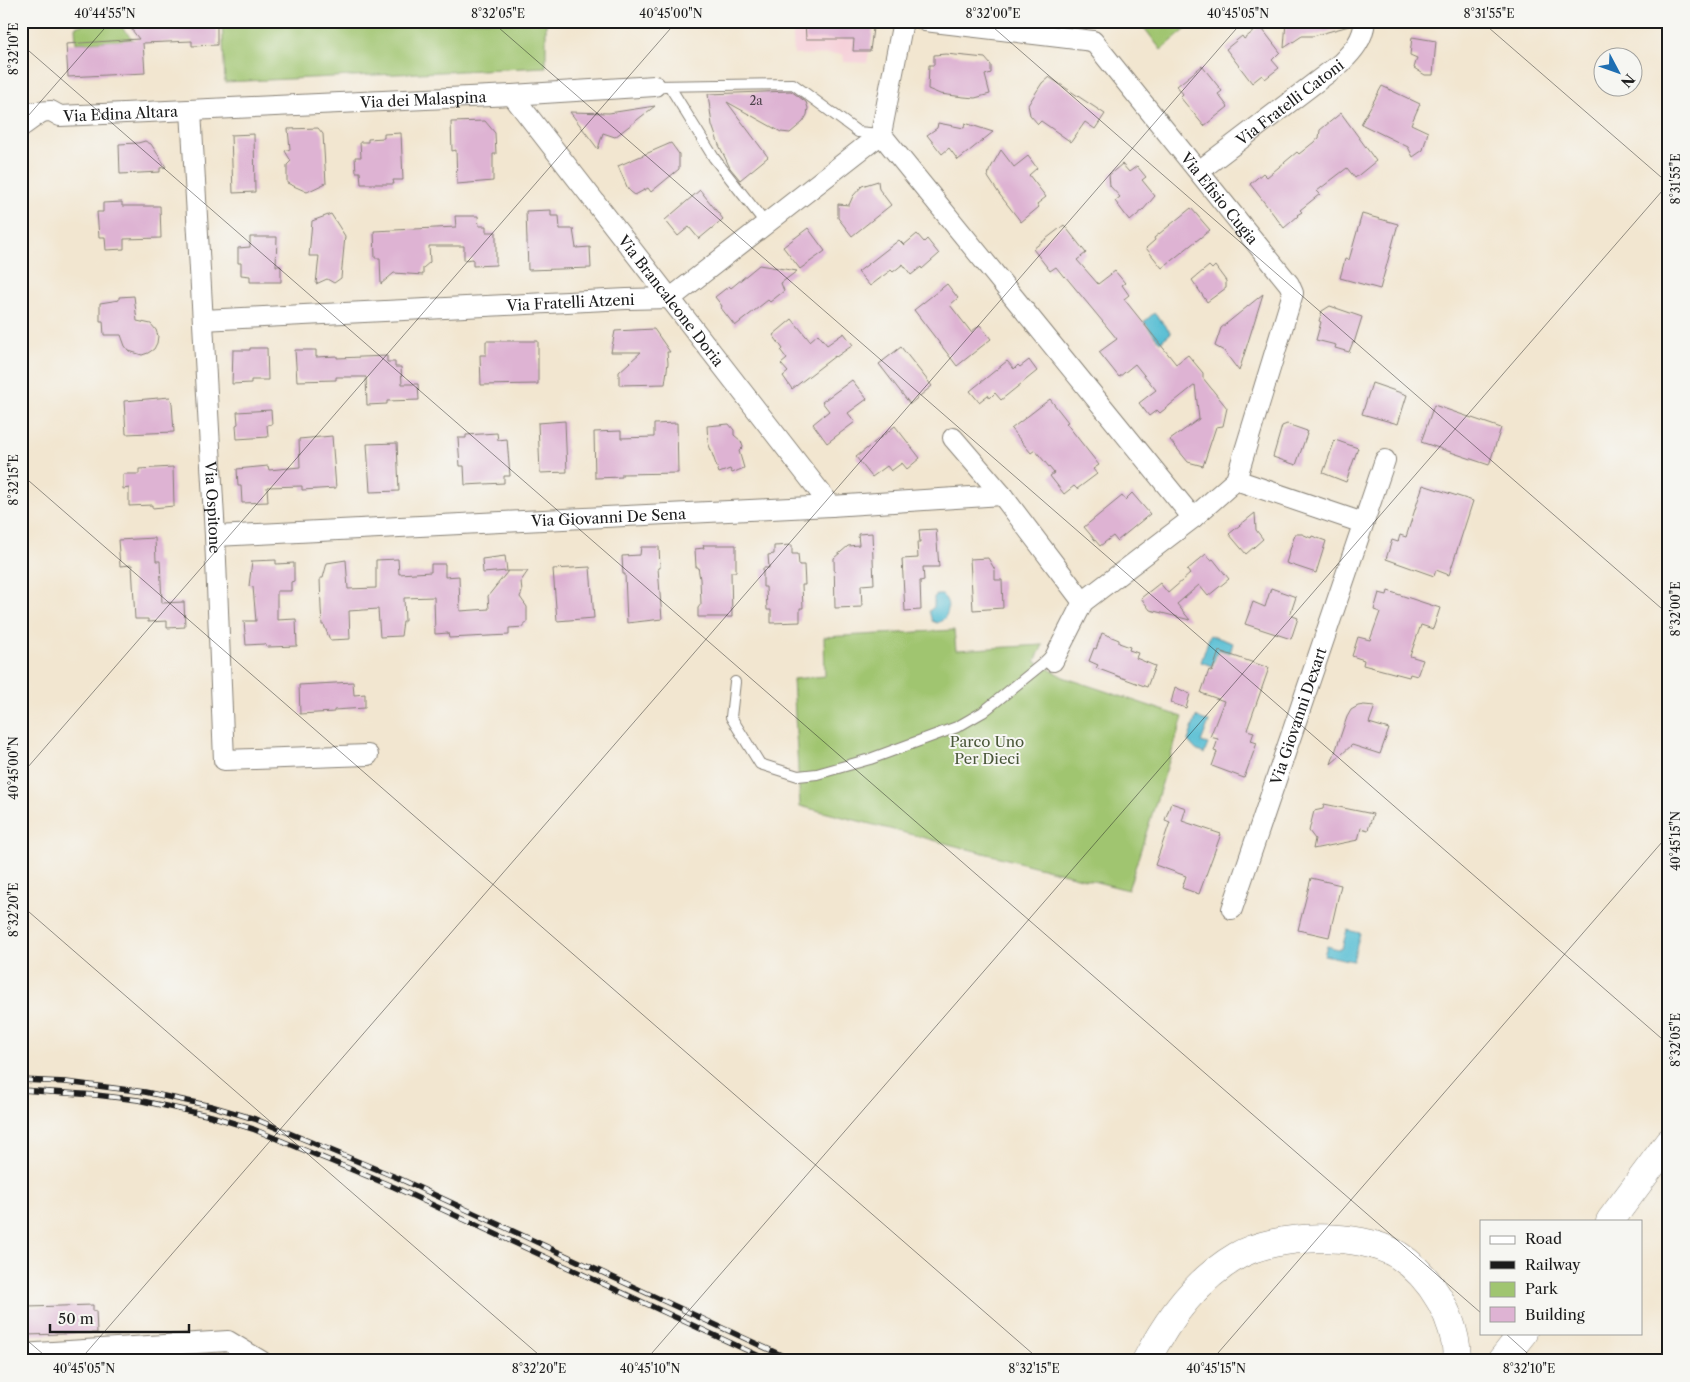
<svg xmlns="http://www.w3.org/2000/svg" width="1690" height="1382" font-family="'Libre Caslon Text',serif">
<rect width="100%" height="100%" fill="#f6f6f2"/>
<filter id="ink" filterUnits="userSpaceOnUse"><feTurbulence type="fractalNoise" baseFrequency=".02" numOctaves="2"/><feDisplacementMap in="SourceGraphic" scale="10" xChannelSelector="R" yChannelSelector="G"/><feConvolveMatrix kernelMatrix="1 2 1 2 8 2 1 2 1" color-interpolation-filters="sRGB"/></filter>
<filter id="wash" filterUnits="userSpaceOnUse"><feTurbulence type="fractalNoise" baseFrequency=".0096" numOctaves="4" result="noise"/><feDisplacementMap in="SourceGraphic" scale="20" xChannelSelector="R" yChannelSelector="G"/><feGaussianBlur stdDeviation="1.12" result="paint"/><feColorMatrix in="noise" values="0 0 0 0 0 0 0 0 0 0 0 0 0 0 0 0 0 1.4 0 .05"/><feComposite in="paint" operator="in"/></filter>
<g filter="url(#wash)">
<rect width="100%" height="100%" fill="#f2e6d0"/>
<!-- built -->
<path fill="#f6cfd8" d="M792,21h82l-7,42 -23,-1 -1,-8 -49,1z"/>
<!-- green -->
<path fill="#a0c570" stroke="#5e7046" d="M93,21h27l3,8 11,11 -58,3 -1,-16z
M222,21h324v46l-321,15z
M1139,21h57l-35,29z
M954,630l2,20 87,-5 -8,16 28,16 120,40 -55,173 -328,-84 -7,-127 32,-3 -1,-39z"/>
<!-- water -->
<path fill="#55bdd3" stroke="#386c78" d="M1154,313l17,20 -11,9 -16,-20z
M937,595h5c10,8 7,24 -5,28l-5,-2 -3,-10 5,-4v-10z
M1210,635l23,8 -3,10 -12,-4 -6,17 -11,-4z
M1196,717l13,5 -8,20 7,2 -4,10 -8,-4 -8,-9z
M1347,930l13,3 -7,28 -29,-6 3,-9 11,3 4,-1z"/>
<g id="blocks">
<!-- building -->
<path fill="#deb3d3" d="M125,21h92v24l-25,1v-5l-49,2 2,30 -77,4 -2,-33 73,-5z
M805,21h69l-4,30h-17l1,-12h-48z
M1286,21h63v5l-36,10h-11l-18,12z
M1260,26l20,26 -8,8 7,8 -14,11 -3,-4 -10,8 -26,-34 16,-13 2,3z
M1412,37l24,4 -3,34h-8l-11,-7 3,-10 -7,-3z
M946,54l39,4 6,7v8l-6,2 5,19 -15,4 -11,-1 -24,-3 -12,-5 1,-24h5v-10z
M1202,66l20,25 -4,3 10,13 -24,19 -24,-29 3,-3 -6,-8z
M1049,77l56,37 -10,15 -10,-7 -14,20 -30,-21 -3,3 -8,-9 -2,-10 14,-22z
M1382,86l38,18 -9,20 17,8 -5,18 -10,7 -5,-10 -47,-23z
M791,91l15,11 2,6 -1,7 -4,7 -13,11 -9,-1 -54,-30 41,55 -28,23 -10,-12 -11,-23 -7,-20 -4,-31z
M655,106l-40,31 -12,-4 -5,16 -28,-37 39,1z
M1341,113l35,48 -21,17 -8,-10 -30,23 3,3 -20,16 2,2 -5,3 1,1 -14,12 -34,-44 13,-11 4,4 30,-25 2,2 20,-16 1,-8z
M485,121l10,12 1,21h-3v27l-36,3 -1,-34 -4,1 -1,-29z
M938,123l26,5 1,-5 28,9 -35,28 -9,-12 -7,6 -15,-19 10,-7z
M318,128l5,6 3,49 -19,9 -20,-9v-18l4,-4 -6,-10 5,-2 -2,-20z
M401,133l2,47h-10l1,4h-33l-1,-12h-4l-1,-15h6l-1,-15h8v-3l16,-1v-4z
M254,134l1,58 -22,1 -2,-58z
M145,141l6,3 15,23 -6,1v4l-40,2 -1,-30 19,-1z
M671,143l8,11v15l-28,23 -3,-4 -13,7 -4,-3 -3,-3 -10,-23z
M1001,150l13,17 14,-11 9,12 -8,7 17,22 -9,7 2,3 -18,15 -21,-27 -12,-18 1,-6z
M1122,164l7,8 8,-6 9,11 -4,3 13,16 -12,14 -13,11 -15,-20 5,-4 -10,-11 -1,-11z
M878,181l1,8 12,16 -39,31 -14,-18v-14l11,1 4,-9 9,-10z
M700,190l23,29 -24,20 -10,-12 -11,9 -13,-16z
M122,202v4h38l1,32 -37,1v10l-18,1 -1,-13h-6l-2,-25h6v-9z
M1191,208l19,22 -48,38 -16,-20 9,-8 -1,-2z
M551,210v6h8l1,13h13l3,19 14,-1 1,21 -63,2 -2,-59z
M331,214l14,22 -4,42 -7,5 -7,-4 -11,5 3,-28h-10l3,-35z
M1362,214l36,10 -18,65 -40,-11 5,-19 4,1z
M455,216h23l1,10h7v6h10v33l-23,1v-7l-9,1v-14h-35l1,16 -7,6v7l-29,-2 -13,11 -1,-26h-5l-1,-27 82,-4z
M1064,225l22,28 -9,7 21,24 17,-13 10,12 -3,2 7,10 -5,4 52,65 12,-9 15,18v5l24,30 -4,18 -7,1 -13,39 -15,-4 -18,-22 29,-21 -4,-34 -35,28 -3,-3 -8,6 -10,-13 17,-13 -21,-26 -16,13 -20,-25 18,-13 -52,-63 -1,1 -8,-10 -6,4 -17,-22z
M808,228l17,23 -25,18 -17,-22z
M917,234l7,8 3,-3 12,15 -17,15 -1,-2 -10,8 -8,-11 -10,8 -2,-2 -21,16 -12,-14 41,-32 5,5z
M250,237h27l-1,29h5v16h-31v-6l-9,-1v-12h-3v-15l12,-1z
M759,265l38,6 -16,12 3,8 -14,11 -2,-2 -33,26 -14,-18 1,-2 -7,-9 14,-11 2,2z
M1209,266l3,3 3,-3 11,15v7l-19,14 -15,-22z
M947,284l11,14 -8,7 18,23 3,4 9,-7 11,14 -34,27 -43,-56z
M1263,294l-24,77 -15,-20 -9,-5 6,-18z
M134,296l3,25 14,3 5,6 2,6 -1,7 -3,6 -6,4 -6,2 -13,-4 -4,-5 -4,-11h-17l-1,-14h-3v-18l19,-3v-3z
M1330,306l32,11 -8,26 -1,-1 -4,10 -14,-4 1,-3 -20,-5 5,-18 -2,-1 3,-10z
M792,319l18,22 8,-7 9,11 17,-12 9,12 -17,12 -1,-1 -43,33 -9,-13 5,-4 -7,-8 6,-5 -6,-8 2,-2 -10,-14z
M654,329l16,23h-3l1,11 -3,21 -46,1v-13l22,-20h-30l4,-21z
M486,341h52v43l-57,1 -1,-30h6z
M901,347l31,39 -22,18 -31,-40z
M250,348h17l1,32h-17v3l-19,1 1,-34h17z
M295,350h21v7l21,-1v2l50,-2v6h8v5h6l1,17h16l1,16 -32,1v3l-20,1 -1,-28h-30v3l-39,1z
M1029,360l8,11 -36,29 -6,-7 -5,5 -2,-3 -9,7 -9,-11 37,-30 7,8 4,-4 2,2z
M852,380l15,19 -19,14 7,9 -28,21 -14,-19 16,-13 -7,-9z
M1372,383l35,12 -9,29 -36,-10z
M170,397l2,6 2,29 -48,2 -2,-33z
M1050,399l18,23 -2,1 33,42 -6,4 4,5 -20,15 -3,-3 -10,8 -14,-18 4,-3 -19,-23 -4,3 -20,-24z
M1434,405l67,23 -12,37 -68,-23z
M271,410l1,14 -5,1 1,12 -31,2 -1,-14 2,-1 -1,-12z
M565,421l2,51 -27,1 -2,-50z
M677,423l1,50 -56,1v3l-27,1 -1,-46 27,-1v7l33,-1v-13z
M729,424l5,6v5l7,6 2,6 -4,4 5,17 -12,5 -2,-4 -11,4 -11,-31 -1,-16z
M1287,424l20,7 -1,3h1l-11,31 -23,-8 9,-31z
M895,426l25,32 -13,11 -5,-6 -11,8 -4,-5 -15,11 -16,-20z
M497,433l1,7 9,-1 3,37h-6v7l-39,2 -1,-19h-4l-2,-28h8v-3z
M332,436l4,52 -34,2v-4l-35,1 1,15 -26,1 -1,-17h-3l-1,-17 31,-3 1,4 31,-3 -1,-28z
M1335,440l23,8 -12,34 -23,-9z
M397,443l2,48 -29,1 -3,-48z
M173,467l1,39 -22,2v-3l-23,1v-18l-6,1v-15h16v-5z
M1423,485l50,16 -24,74 -13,-5 -2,6 -48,-17 6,-19 6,2 2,-7 6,2z
M1132,493l18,21 -33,27 -4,-5 -13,10 -16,-19 38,-31 3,4z
M1255,513l1,17 7,9 -17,15 -17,-20z
M936,529l3,38h-16l1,13 -4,1 1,29 -16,1 -3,-52 16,-1 -1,-16h3l-1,-12z
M872,533l2,51 -13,1 1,22 -27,1 -1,-50 14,-12 11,-1 -1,-11z
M1295,534h7l9,4 1,-2 14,5 -10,32 -30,-10z
M155,538l1,23h4l2,42 22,-1 1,25 -18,1v-7l-19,1v-3h-13l-3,-54 -12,1 -2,-26z
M703,545h33v27h-5l1,45h-34v-9l3,-4 -1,-25 -2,-12h-2l-1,-18 9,-1z
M792,545v9h6l1,11h5l1,20h-3l1,23h-3v14l-29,1v-13h-4l-1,-23h-3v-19h6l-1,-13 6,-1v-8z
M641,547h18l1,21h-2l4,51 -35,4 -2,-49h-2l-1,-18 18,-1z
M1206,554l5,6 2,-1 16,20 -21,17 -9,-11 -22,19 13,16 -40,-10 -9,-12 19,-15 8,10 22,-19 -3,-4z
M505,556l2,15 -24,2 -1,-14z
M988,558l7,12v10h7l1,28 -30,2 -3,-51z
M398,559l1,15 32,-2v-8h14v13l14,-1 1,35 29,-2 -1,-13 20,-25h20l-7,10 1,11 -2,5 7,10v16h-3v4l-15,1v7l-60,3 -1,-5 -13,1 -1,-37 -30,1 1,23h-2l-2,15 -21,1 -2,-28 -29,2 1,28 -20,1 -6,-15h-2l-1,-17 -1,-30h3l4,-15 19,-3 2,29 28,-1v-28z
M276,560v4l18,-1v18l-3,1v9h-14v29l19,-1 1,27 -29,1 -4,-3 -18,1 -2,-24h12l-3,-34 -4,-1 3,-25z
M590,567l4,51 -37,3 -4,-52z
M1271,588l25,9 -6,18 8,3 -7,21 -46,-15 8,-22 12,5z
M1388,591l52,17 -7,21 -12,-4 -11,31 13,4 -6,16 -7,-2 -1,3 -46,-12 1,-5 -12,-4 6,-19 12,3 10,-28 -6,-2 5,-17 8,2z
M1102,633l17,7v3l11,4 -1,3 9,3 -2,5 19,8 -8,21 -51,-19 2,-3 -9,-4 5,-13 2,1z
M1219,651l50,17 -22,62 7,2 -3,9 6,2 -13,35 -32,-12 5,-14 -3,-1 4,-12 -8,-2 14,-36 -23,-8 8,-23 3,2z
M353,682l1,13 11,-1v14l-31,2v2l-34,2 -1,-29z
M1175,687l15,7 -4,14 -15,-5z
M1364,705l11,1 -6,17 20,6 -9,25 -28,-9 -21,19 16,-47 4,-7 7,-4z
M1171,803l15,5 -4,13 39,13 -22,60 -17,-6 4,-12 -31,-11 15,-43 -5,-2z
M1324,804l49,10 -5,16 -7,-2 -3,12 -45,9 2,-10 -6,-8 5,-20 9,-2z
M1311,878l30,7 -12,52 -31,-7z
M93,1305v6h3l1,22 -71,2 -1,-22h3v-6z"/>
</g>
</g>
<g filter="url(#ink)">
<use href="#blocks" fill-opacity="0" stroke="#878176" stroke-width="1"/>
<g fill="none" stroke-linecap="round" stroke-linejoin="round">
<!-- service casing -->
<g stroke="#878176" stroke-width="12">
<path id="service" d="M655,86l138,-2 65,48 22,2
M670,87l44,71 52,66
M21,133l25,-18
M735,682l-4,35 29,47 38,12 19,-2 53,-15 87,-32 26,-15 58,-47 10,-10"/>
</g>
<!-- minor casing -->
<g stroke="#878176" stroke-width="22">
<g id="minor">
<path id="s1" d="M925,21l168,20 196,243 4,9 -57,187 -43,38 -110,84 -30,59"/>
<path id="s2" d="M512,95l319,411"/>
<path id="s3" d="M191,110l24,426 9,224 144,-5"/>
<path id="s4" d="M21,113l30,-2 9,5 452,-21 143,-9"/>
<path d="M881,134l312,384"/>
<path d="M881,134l22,-113"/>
<path id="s5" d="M1199,171l142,-108c12,-12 22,-23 24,-42"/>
<path id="s6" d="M203,320l424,-21 44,-1 210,-164"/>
<path d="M953,438l49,57 81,107"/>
<path d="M1236,480l127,43"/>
<path id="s7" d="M215,536l616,-30 171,-11"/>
<path id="s8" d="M1232,909l153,-449"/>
<path d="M21,1354l207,-13 33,20"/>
</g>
</g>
<!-- primary casing -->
<g stroke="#878176" stroke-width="29">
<path id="primary" d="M1610,1221l59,-79
M1146,1361c21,-41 50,-81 91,-105 39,-22 122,-25 161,-1 34,22 59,65 59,106
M1501,1361l22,-28"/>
</g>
<!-- service -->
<use href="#service" stroke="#fff" stroke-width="10"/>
<!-- minor -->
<use href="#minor" stroke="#fff" stroke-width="20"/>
<!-- primary -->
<use href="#primary" stroke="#fff" stroke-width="28"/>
<!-- rail casing -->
<g stroke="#1c1c1c" stroke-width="5.5">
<path id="rail" d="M21,1080l45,2 79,10 66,14 44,13 143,59 396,183
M21,1090l75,5 42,5 73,16 42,13 141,58 376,174"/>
</g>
<!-- rail -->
<use href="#rail" stroke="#f6f6f2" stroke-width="4" stroke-dasharray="11" stroke-linecap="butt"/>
</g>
</g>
<!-- ticks -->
<path fill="none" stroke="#1c1c1c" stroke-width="1" stroke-opacity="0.45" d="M491,21l1178,1024M986,21l683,594M1481,21l188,163M21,44l1460,1269M21,124l90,-103M21,474l1020,887M21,775l656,-754M21,905l525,456M1505,1333l31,28M21,1335l30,26M79,1361l1164,-1340M645,1361l1024,-1178M1211,1361l458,-527"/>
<g text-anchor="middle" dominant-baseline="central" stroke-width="4" stroke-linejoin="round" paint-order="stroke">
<!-- number labels -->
<g font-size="12" fill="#4c424a">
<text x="756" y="100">2a</text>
</g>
<!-- street labels -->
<g font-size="15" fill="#1c1c1c" stroke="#f6f6f2">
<text stroke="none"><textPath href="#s4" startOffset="404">Via dei Malaspina</textPath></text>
<text stroke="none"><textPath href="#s5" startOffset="114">Via Fratelli Catoni</textPath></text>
<text stroke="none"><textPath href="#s4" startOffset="101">Via Edina Altara</textPath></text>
<text stroke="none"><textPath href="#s1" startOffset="371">Via Efisio Cugia</textPath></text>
<text stroke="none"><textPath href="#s2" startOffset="260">Via Brancaleone Doria</textPath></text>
<text stroke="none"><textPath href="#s6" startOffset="368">Via Fratelli Atzeni</textPath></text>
<text stroke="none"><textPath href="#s3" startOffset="398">Via Ospitone</textPath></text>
<text stroke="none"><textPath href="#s7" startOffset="394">Via Giovanni De Sena</textPath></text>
<text stroke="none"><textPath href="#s8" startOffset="204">Via Giovanni Dexart</textPath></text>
</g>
<!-- park labels -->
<g font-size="15" fill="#4a5739" stroke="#f6f6f2">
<text x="987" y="741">Parco Uno<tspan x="987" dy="17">Per Dieci</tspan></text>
</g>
</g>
<!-- margin -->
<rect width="1690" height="1382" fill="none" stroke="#f6f6f2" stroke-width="55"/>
<!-- legend -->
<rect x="1480" y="1220" width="162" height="115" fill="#f6f6f2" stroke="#9f9f9c"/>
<rect x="1490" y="1236" width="25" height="8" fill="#ffffff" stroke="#9f9f9c"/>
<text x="1525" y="1244" font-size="15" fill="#1c1c1c">Road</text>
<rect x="1490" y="1261" width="25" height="8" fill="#1c1c1c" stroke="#9f9f9c"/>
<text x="1525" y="1270" font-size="15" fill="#1c1c1c">Railway</text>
<rect x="1490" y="1282" width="25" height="15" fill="#a0c570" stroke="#9f9f9c"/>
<text x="1525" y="1294" font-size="15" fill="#1c1c1c">Park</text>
<rect x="1490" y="1307" width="25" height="15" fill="#deb3d3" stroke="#9f9f9c"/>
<text x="1525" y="1320" font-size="15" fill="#1c1c1c">Building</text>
<!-- north arrow -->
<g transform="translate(1618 72) rotate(131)"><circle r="24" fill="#f6f6f2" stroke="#9f9f9c"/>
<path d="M0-4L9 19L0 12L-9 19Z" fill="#1f6fb2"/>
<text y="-8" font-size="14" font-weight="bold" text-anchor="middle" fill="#1c1c1c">N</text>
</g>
<!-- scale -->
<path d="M50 1324v8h139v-8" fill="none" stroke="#1c1c1c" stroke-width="2.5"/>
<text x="58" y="1324" font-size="15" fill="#1c1c1c" stroke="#f6f6f2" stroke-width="4" paint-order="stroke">50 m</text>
<rect x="28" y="28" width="1634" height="1326" fill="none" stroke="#1c1c1c" stroke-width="2"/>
<g font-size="12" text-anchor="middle" fill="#1c1c1c">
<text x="105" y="18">40°44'55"N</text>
<text x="498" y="18">8°32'05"E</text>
<text x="671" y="18">40°45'00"N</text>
<text x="993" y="18">8°32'00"E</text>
<text x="1238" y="18">40°45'05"N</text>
<text x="1489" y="18">8°31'55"E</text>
<text transform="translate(14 49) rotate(-90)" y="4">8°32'10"E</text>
<text transform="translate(1676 179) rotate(-90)" y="4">8°31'55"E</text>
<text transform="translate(14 480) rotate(-90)" y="4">8°32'15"E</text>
<text transform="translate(1676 609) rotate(-90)" y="4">8°32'00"E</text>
<text transform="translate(14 768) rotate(-90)" y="4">40°45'00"N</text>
<text transform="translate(1676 841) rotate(-90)" y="4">40°45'15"N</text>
<text transform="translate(14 910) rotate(-90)" y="4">8°32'20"E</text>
<text transform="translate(1676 1040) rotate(-90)" y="4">8°32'05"E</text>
<text x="84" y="1373">40°45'05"N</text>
<text x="539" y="1373">8°32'20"E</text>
<text x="650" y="1373">40°45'10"N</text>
<text x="1034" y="1373">8°32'15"E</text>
<text x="1216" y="1373">40°45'15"N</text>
<text x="1529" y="1373">8°32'10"E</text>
</g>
</svg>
